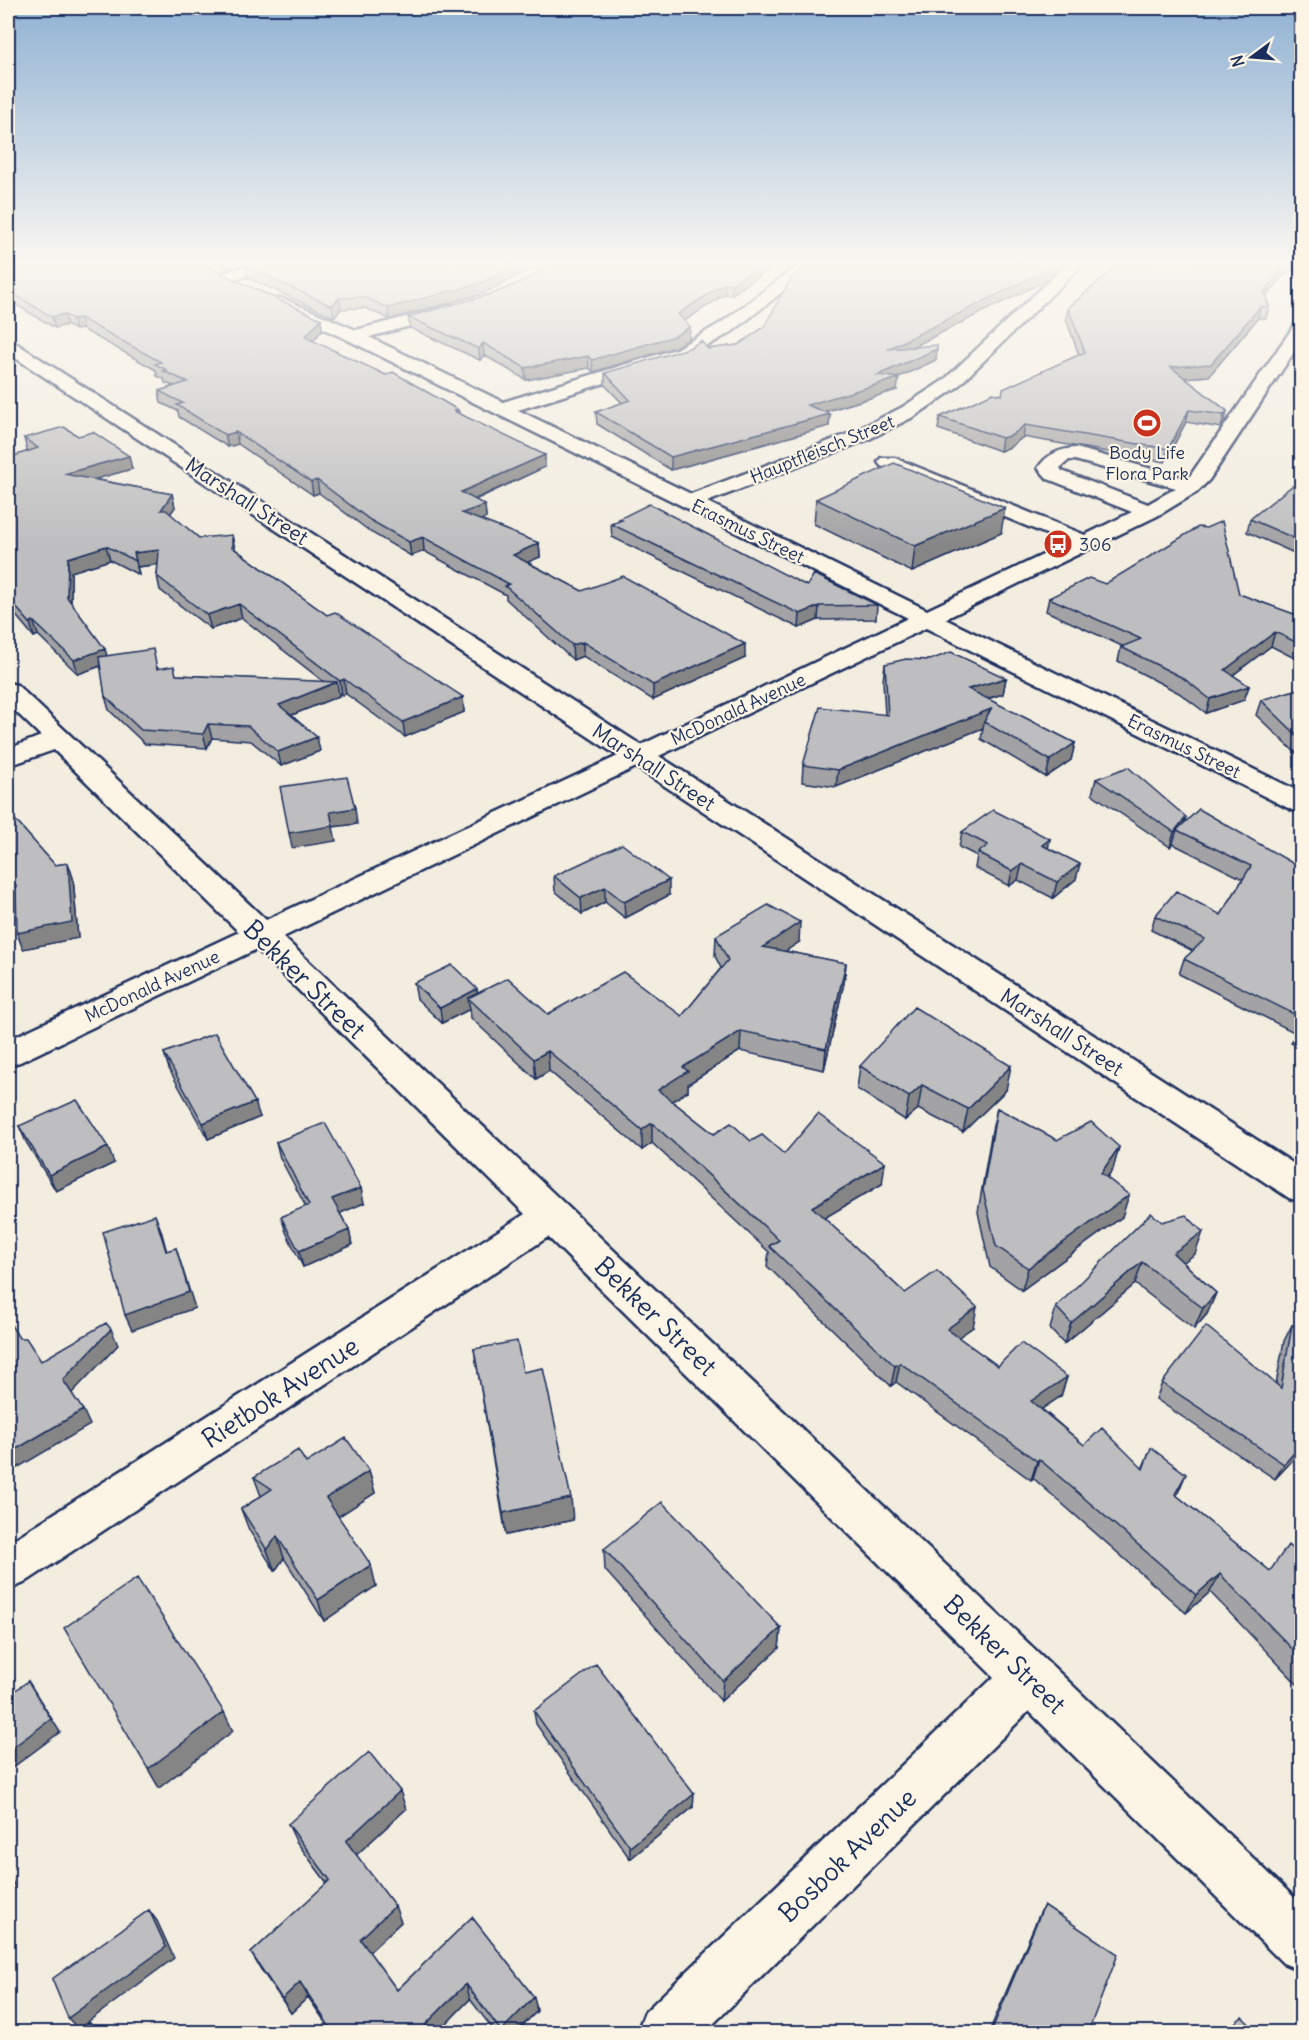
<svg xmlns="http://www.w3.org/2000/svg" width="1309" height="2040" font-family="Delius,sans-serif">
<rect width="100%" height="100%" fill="#f3ede0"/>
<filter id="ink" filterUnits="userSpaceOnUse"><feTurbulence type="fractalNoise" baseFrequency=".0167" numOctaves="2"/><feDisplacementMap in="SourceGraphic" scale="12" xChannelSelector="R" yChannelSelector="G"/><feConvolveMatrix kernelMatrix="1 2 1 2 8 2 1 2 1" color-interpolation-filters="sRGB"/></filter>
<g filter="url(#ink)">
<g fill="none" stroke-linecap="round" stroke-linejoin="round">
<!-- minor casing -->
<g stroke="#1b2f5e" stroke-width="5">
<path id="minor" d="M267,261h25l-2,3 -66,18 -8,-5 3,-3z
M804,261h17l-88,70 -45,26 -170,53 173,84 162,-62 48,-24 43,-28 126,-119h16l-130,127 -41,28 -48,24 -160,62 220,108 141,-67 -187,-77 -3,-4 3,-4h14l190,77 47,-23 -84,-33 -10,-11c9,-14 22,-19 38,-20l112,31 108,-156 6,-1v18l-93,140 -12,12 -40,24 -212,103 357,174v19l-10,-2 -366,-182 -267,128 643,413v33l-13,-4 -653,-431 -353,170 763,723 256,245v66l-19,-8 -254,-252 -324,321h-68l8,-20 349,-335 -446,-440 -524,346 -16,7v-47l517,-329 -268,-265 -237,113 -12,4v-26l231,-108 -185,-182 -46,16v-17l33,-13 -33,-32v-21l9,2 249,235 352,-164 -610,-403v-12l6,1 627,403 267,-127 -560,-278 -74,-34 -2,-3 8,-5 6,2 70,30 97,-25 6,2 2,3 -2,3 -90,24 134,65 173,-53 45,-26zM1069,460h6l101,28 -28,16 -86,-33 -2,-3z"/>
</g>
<!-- minor -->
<use href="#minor" fill="#fcf5e5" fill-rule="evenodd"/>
</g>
<!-- wall -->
<path fill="#a3a3a5" stroke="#1b2f5e" stroke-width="1.5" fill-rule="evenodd" d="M8,261l208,10 105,48 1,11 -9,11 145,69 1,3 86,54 -70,33 10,5 1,13 -6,2 59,23 1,14 -13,5 55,29 163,67 -92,42 -70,-44 -10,4 -67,-61v-4l-82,-44 -13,5 -39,-23 -53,-40 -6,2 -75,-51 -10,3 -49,-30 -1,-6 -17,-8 -2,-12 15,-5 -9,-3 -1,-4 -7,-3 -1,-6 -74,-41 -7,1 -8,-5 -12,3 -40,-24 -3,-11 3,-20 -7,1z
M211,261h46l-29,8z
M780,261l-49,34 -6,-1 -41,27 5,18 -14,8 -82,25 -4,-4 -63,12 -42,-25 -4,5 -70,-32 -2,-11 87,-24 31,-13z
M1123,261h179v6l-4,4 -7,-1 -8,6 -17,21 3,10 -3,11h-8l-49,58 -25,2 43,33 -3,13 -3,4 -35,-6 -21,40 -142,-25 -13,10 -10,4 -62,-22 2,-12 62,-22 77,-40 -13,-36 2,-11z
M246,267l236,27 -93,25 -24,-11 -24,1 -7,8 -86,-39z
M1047,280l-134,67 23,13 -39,18v12l-73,22 6,2 -1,12 -158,44 -74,-46 -1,-12 26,-9 -17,-18v-12l103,-24 30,-4 26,-18z
M1302,420v34l-2,-29z
M78,436l54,33 -38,10 78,15 3,13 -5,7 29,24 36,11 92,66 136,82 1,15 -59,25 -59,-43 -4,1 -3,-2v3l-47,19 28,36 -39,15 -30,-25 -39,-3 -5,10 -62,-4 -36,-34 -4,-14 -4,-30 -23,8 -40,-39 -4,2 -26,-31v-148l21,-7 -2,-1 -3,-12zM110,560l29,15 -2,-8 21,-3 -1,12 3,14 51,39 31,-11 82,64 -147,-7 -19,-7 -51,-12 -36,-54v-30z
M1302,486v64l-8,3 -47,-21 3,-13z
M816,499l185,34 -89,39 -98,-48z
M619,519l188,67 70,19 -1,14 -58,1 -19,8 -187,-91 -1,-13 8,-3z
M1105,584l134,10 63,23v45l-31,-16 -38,29 16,11 -5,14 -38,13 -27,-20 -61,-32 3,-14 1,-1 -76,-35 3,-13z
M930,660l76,18 -3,16 -15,5 87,44 -4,17 -25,17 -65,-38 2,-11 -147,59 -34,-5 1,-17 82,-50 -2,-34 2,-17z
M1302,688v71l-46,-44 5,-15z
M1096,779l88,44 117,45 1,-1v182l-11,-6 5,-10 -117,-59 5,-15 9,-8 -42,-21 4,-14 66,-1 22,-36 -70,-35v-1l-3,4 -78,-53z
M8,812l47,53 13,-2 5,15 5,60 -55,11 -6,-16 -1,-38 -8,-10z
M962,832l86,16 28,31 -23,19 -35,-18 -9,6 -34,-18 2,-12 -18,-9z
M554,876l115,19 -44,23 -20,-16 -23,12 -27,-23z
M716,936l83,6 -14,9 61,12 -2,20 -20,87 -84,-19 -52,33v7l-16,10 42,33 37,7 33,13 98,30 -58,34 81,75 68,34 -15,10 40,29 69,11 -6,19 -19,13 42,36 58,24 9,-21 25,47 94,76 32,-14v132l-92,-97 -24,21 -153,-135 -2,2 -135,-98 -5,4 -124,-120 2,-14 -117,-109 -10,7 -93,-79 -13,8 -65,-61 -1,-9 -28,14 -25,-24 -3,-16 63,10 71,21 134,2 39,-48 -6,-12z
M164,1053l96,64 -52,22 -39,-70z
M860,1066l146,24 -43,42 -45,-23 -13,11 -48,-31z
M997,1108l60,32 62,7 -6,22 -6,9 15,39 -100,73 -32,-23 -12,-55 14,-82z
M19,1126l95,37 -58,28 -30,-49z
M276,1142l88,61 -24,10 9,17 3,15 -49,22 -17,-35 -5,-15 25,-10 -26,-49z
M1162,1222l33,32 -12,8 33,31 -9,21 -13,15 -59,-45 -71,60 -14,-15 6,-22z
M1292,1325l10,3v122l-27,29 -119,-80 6,-16 114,1 8,-43z
M474,1349l49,23 50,148 -67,15z
M306,1463l63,8 6,22 -37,23 38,70 -52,35 -40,-63 -9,13 -26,-41 -8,-21 20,-13 -7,-19z
M604,1549l177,79 -2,20 -58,53 -116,-131z
M534,1711l159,96 -63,52 -94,-135z
M406,1809l-50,46 45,67 -32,30 28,38 75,-73 62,80 3,14 -21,21h-21l-25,-33 -32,33h-106l-24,-35 -17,16 -31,-45 -9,-15 76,-70 -31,-42 -8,-17z
M1044,1905l44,127h-99l49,-115z"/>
<!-- shaded-wall -->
<path fill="#858586" stroke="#1b2f5e" stroke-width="1.5" d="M227,261h30l-29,8z
M526,261h22l-66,33 -93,25 -1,-11z
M765,261h15l-49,34 1,-11z
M1057,261h10l-20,19 -161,80 2,-11z
M1291,261h2l-2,9 -8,6 -22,27 3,-11 22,-27z
M1301,261h1v6l-4,4z
M16,262l3,11 -11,1v-11z
M725,283v11l-47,31v-11z
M339,298l2,11 -7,8 -2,-11z
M1260,307l-2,11 -49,58 -41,3 3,-12z
M64,314l3,11 -12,3 -3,-11z
M80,318l2,11 -7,1 -3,-11z
M321,319l1,11 -16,19 -1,-12z
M690,327l-1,12 -14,8 -82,25 -1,-12z
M483,343l1,12 -4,5 -1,-11z
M937,349l-1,11 -46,21 9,-3 -2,12 -91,27 1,-12z
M588,356l1,12 -63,12 -1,-12z
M1189,410l-3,12 -21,40 3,-13z
M1227,411l-3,13 -3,4 3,-13z
M830,414l-1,12 -158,44v-13z
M1025,425l-2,12 -13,10 -10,4 2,-13z
M236,432l2,12 -10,3 -3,-12z
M545,455v12l-83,38 -1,-13z
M129,456l3,13 -65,18 -3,-13z
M317,480l2,13 -6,2 -2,-13z
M172,494l3,13 -11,16 -3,-13z
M485,505l1,13 -22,9 -2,-14z
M1005,508l-4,25 -89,39 3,-26z
M232,535l3,13v13l-3,-14z
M423,537l1,14 -13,5 -2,-14z
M1302,538v12l-8,3 4,-13z
M539,543l1,14 -26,11 -1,-13z
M106,546l4,14 -39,12v39l-4,-14 1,-39z
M159,550l3,14 -25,3 2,8 -5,-22z
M239,604l3,14 -31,11 -4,-14z
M819,606l-1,14 -19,8 1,-14z
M33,621l5,14 -4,2 -4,-14z
M1275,632l-4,14 -50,38 4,-14z
M583,642v14l-10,4 -1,-15z
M745,644v14l-92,42v-15z
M105,649l4,14 -31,11 -4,-14z
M1006,678l-3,16 -38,11 3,-16z
M344,679l2,15 -4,1 -2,-14z
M337,682l2,14 -57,23 -3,-14z
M1249,686l-5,14 -38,13 4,-14z
M463,697l1,15 -59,25 -2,-15z
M991,709l-7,13 -1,6 -147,59 2,-17z
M208,724l4,14 -5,10 -4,-14z
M317,737l3,14 -39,15 -3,-14z
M1075,743l-4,17 -25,17 4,-17z
M355,808l2,16 -24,3 3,14 -44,7 -3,-15 41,-21z
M1186,817l-4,15 -5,-2 -4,13 -3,4 4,-15z
M1050,839l-3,16 -5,-10z
M68,863l5,15 5,60 -55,11 -6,-16z
M1022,864l-4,16 -9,6 3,-15z
M1080,864l-4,15 -23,19 4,-16z
M669,880v15l-44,23 -1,-16z
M605,887v15l-23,12 -1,-16z
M800,922l-1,20 -37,25 1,-20z
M846,963l-2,20 -20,87 2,-21z
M477,989l2,16 -11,-7 2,11 -28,14 -2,-15z
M741,1031l-1,20 -52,33v7l-30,19v-20l25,-23z
M548,1051l1,20 -13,8 -2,-20z
M1011,1066l-5,24 -43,42 5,-23z
M922,1085l-4,24 -13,11 4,-23z
M255,1102l5,15 -52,22 -5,-16z
M652,1123v20l-10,7v-20z
M108,1147l6,16 -58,28 -7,-16z
M1119,1147l-6,22 -19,26 7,-22z
M885,1163l-3,21 -73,43 3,-20z
M361,1188l3,15 -28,12 -4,-16z
M1129,1195l-7,22 -100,73 6,-22z
M155,1215l6,15 10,37 -5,-16z
M349,1230l3,15 -49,22 -4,-16z
M1203,1232l-8,22 -30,21 8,-22z
M176,1248l19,60 -63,22 -7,-15z
M1142,1262l-7,22 -71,60 7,-21z
M1216,1293l-9,21 -13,15 9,-21z
M977,1307l-4,20 -30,21 4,-19z
M111,1329l7,16 -48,50 -7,-15z
M900,1363l-4,19 -5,4 4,-20z
M1067,1377l-6,19 -36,24 6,-19z
M83,1410l7,15 -78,46 -4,-9v-8z
M1302,1444v6l-27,29 9,-15z
M1039,1459l-6,19 -2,2 6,-19z
M369,1471l6,22 -42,27 -7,-22z
M1186,1474l-8,19 -12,20 9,-19z
M571,1498l2,22 -67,15 -3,-22z
M277,1536l7,22 -9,13 -8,-21z
M371,1565l5,21 -52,35 -6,-21z
M1220,1574l-10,18 -24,21 10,-18z
M781,1628l-2,20 -58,53 2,-20z
M28,1681l32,51 -52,39v-20z
M224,1712l9,19 -74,57 -11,-19z
M400,1791l6,18 -53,49 -7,-17z
M694,1794l-1,13 -63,52v-12z
M8,1871l6,14 -6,5z
M395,1906l6,16 -35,33 -6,-16z
M149,1910l8,11 17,37 -96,71 -10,-11z
M300,1982l8,15 -17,16 -9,-14z
M466,1984l4,15 -32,33h-10l-3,-7z
M534,1997l3,14 -21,21h-15v-1z
M89,2022l10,10h-6z"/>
<!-- building -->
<path fill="#bebec0" stroke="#1b2f5e" stroke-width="1.5" d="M8,261h190l18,10 105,48 -16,18 81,38 7,-3 65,38 -4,1 91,44 -84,37 24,13 -23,8 77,30 -26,12 69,36 41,-15 122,68 -92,41 -70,-43 -11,3 -67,-59 4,-2 -86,-47 -14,5 -39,-22 -53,-40 -6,2 -75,-50 -11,3 -48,-30 6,-2 -24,-12 29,-9 -25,-11 4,-1 -12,-6 6,-2 -81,-44 -8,1 -8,-5 -12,3 -40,-24 4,-31 -8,1z
M268,261h258l-45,22 -93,25 -24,-11 -25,1 -7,8 -86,-39z
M557,261h208l-33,23 -7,-1 -47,31 12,13 -15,9 -83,24 -4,-4 -63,12 -42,-25 -4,6 -71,-32 87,-24 31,-13z
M812,261h245l-8,8 -161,80 49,-4v4l-59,26 21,3 -92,27 23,9 -159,43 -75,-45 34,-12 -25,-27 84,-25 12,-7 7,8 30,-4 26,-18 27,-49z
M1123,261h168l-5,4 -22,27 5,15h-9l-49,57 -40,3 56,44 -3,4 -35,-5 -21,39 -143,-24 -13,10 -10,3 -62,-21 53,-24 9,2 1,-6 82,-37 -17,-44z
M64,427l14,9 15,-4 36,24 -65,18 108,20 -11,16h5l33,28 33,-3v12l95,68 8,-3 128,85 -60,25 -59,-43 -4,2 -101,-77 -32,11 -50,-39 2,-26 -25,3 2,8 -30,-15 -38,12 -1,39 38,52 -31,11 -41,-39 -3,2 -22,-25v-140l30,-10 -14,-10z
M894,463l111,45 -90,38 -99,-47z
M1292,486h10v52l-4,2 -48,-21z
M649,504l158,82 7,-12 63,31 -58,1 -19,8 -189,-90 11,-4 -3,-1z
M1222,521l17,73 63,23v28l-27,-13 -50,38 24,16 -39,13 -27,-21 -62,-31 20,-8 -92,-41 40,-20 16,6 93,-57 8,1z
M153,649l4,20 17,-3 2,9 161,7 -58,23 38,32 -39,15 -30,-26 -40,-2 -5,10 -62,-4 -36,-34 -6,-39z
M951,652l55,26 -38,11 107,54 -25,17 -66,-38 7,-13 -153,61 -35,-5 17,-58 68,8 -3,-51 21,-5 24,1z
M1302,688v52l-41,-40z
M1128,767l58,50 -12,15 -78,-53z
M347,777l8,31 -25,4 3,14 -44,7 -9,-46z
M1199,809l102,59 1,-1v151l-118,-59 21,-20 -50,-23 21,-25 45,24 30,-49 -74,-36z
M993,810l57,29 -8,6 38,19 -23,18 -35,-18 -10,7 -34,-18 10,-8 -26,-13z
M8,812l47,53 13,-2 4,59 -55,11 -1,-47 -8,-10z
M622,844l47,36 -45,22 -19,-15 -24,11 -27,-22z
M768,905l32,17 -37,25 83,16 -20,86 -85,-18 -58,36 5,4 -30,19 56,44 17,-11 20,18 11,-6 22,19 34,-40 67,49 -73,44 93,86 32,-22 40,36 -30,22 51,37 23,-23 46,34 -36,24 53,44 18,-17 41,41 8,-21 35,26 -11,20 95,77 18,-26 14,12v102l-82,-85 -24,21 -157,-136 -2,2 -137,-98 -5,3 -126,-120 10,-6 -127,-117 -10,7 -94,-79 -14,8 -66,-61 40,-20 40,36 75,-42 59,44 46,-56 -12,-24z
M452,965l25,24 -37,19 -26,-25z
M914,1007l97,59 -43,43 -46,-24 -13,12 -49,-31z
M1302,1025v6l-5,-3z
M215,1033l40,69 -52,21 -39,-70z
M77,1100l31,47 -59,28 -30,-49z
M997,1108l60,32 34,-18 28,25 -18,26 28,22 -101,73 -32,-22 -13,-56z
M325,1123l36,65 -29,11 17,31 -50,21 -18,-34 28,-12 -33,-63z
M1151,1213l11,9 24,-7 17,17 -30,21 43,40 -13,15 -61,-46 -71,61 -15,-16z
M155,1215l11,36 10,-3 13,44 -64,23 -22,-83z
M8,1320l11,18h7l15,23 65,-38 5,6 -48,51 20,30 -75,44z
M1292,1325l10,3v116l-18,20 -122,-81 44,-57 75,62z
M517,1341l6,31 20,-4 28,130 -68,15 -29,-164z
M346,1438l23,33 -43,27 45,67 -53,35 -41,-64 -10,14 -26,-41 31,-20 -18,-12 44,-27 8,13z
M662,1502l119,126 -58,53 -119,-132z
M137,1578l87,134 -76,57 -84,-141z
M596,1664l98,130 -64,53 -96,-136z
M28,1681l23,38 -43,32v-55z
M369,1752l31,39 -54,50 49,65 -35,33 37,51 75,-73 62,80 -33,34 -35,-47 -41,41 6,7h-98l-33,-50 -18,17 -31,-46 79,-73 -42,-56z
M1044,1905l74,49 -30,78h-97z
M149,1910l17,37 -98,71 -16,-39z
M1242,2017l16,15h-34z
M89,2022l4,10h-18z"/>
</g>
<!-- sky -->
<linearGradient id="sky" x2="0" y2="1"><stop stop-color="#8fb1d3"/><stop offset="0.48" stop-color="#faf7f1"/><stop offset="1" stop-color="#faf7f1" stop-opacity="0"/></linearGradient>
<rect width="1309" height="547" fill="url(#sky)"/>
<!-- icons -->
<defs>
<g id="stadium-disc" transform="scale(1.5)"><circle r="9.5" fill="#c8321e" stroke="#fcf5e5"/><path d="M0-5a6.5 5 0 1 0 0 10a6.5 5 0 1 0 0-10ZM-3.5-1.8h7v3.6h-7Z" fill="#fff"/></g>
<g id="bus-disc" transform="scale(1.5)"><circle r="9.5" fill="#c8321e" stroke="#fcf5e5"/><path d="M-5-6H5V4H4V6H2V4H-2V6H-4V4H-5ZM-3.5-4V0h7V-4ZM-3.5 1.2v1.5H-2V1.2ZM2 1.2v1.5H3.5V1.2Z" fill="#fff"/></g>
</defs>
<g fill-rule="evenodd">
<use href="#stadium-disc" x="1147" y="423"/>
<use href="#bus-disc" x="1058" y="544"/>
</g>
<g text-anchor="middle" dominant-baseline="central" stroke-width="4.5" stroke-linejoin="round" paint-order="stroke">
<!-- far-street labels -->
<g font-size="18" fill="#1b2f5e" stroke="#fcf5e5">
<text transform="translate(822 449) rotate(-22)">Hauptfleisch Street</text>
<text transform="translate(748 531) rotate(26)">Erasmus Street</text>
<text transform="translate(738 709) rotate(-25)">McDonald Avenue</text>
<text transform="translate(1184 746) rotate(26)">Erasmus Street</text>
<text transform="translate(152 986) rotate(-25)">McDonald Avenue</text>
</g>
<!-- far-poi labels -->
<g font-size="18" fill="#1b2f5e" stroke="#fcf5e5">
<text x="1147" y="452">Body Life<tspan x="1147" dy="21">Flora Park</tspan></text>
<text x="1079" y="544" text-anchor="start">306</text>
</g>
<!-- street labels -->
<g font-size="21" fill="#1b2f5e" stroke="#fcf5e5">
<text transform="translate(247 501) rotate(33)">Marshall Street</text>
<text transform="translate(654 767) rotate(33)">Marshall Street</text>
<text transform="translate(1062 1032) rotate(33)">Marshall Street</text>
</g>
<!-- near-street labels -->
<g font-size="26" fill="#1b2f5e" stroke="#fcf5e5">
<text transform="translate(305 979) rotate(44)">Bekker Street</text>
<text transform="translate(656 1316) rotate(44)">Bekker Street</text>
<text transform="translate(280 1392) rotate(-33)">Rietbok Avenue</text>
<text transform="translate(1005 1654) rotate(44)">Bekker Street</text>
<text transform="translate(847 1855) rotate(-44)">Bosbok Avenue</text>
</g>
</g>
<!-- margin -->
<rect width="1309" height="2040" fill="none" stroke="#fcf5e5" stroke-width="30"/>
<rect x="15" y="15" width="1279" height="2010" fill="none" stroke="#1b2f5e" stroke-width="2" filter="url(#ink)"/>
<!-- north arrow -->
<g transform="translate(1252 57) rotate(254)" stroke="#fcf5e5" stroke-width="4.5" paint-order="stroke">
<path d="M0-4.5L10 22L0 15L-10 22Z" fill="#1b2f5e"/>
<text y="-9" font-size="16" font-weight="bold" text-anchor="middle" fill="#1b2f5e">N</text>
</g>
</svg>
